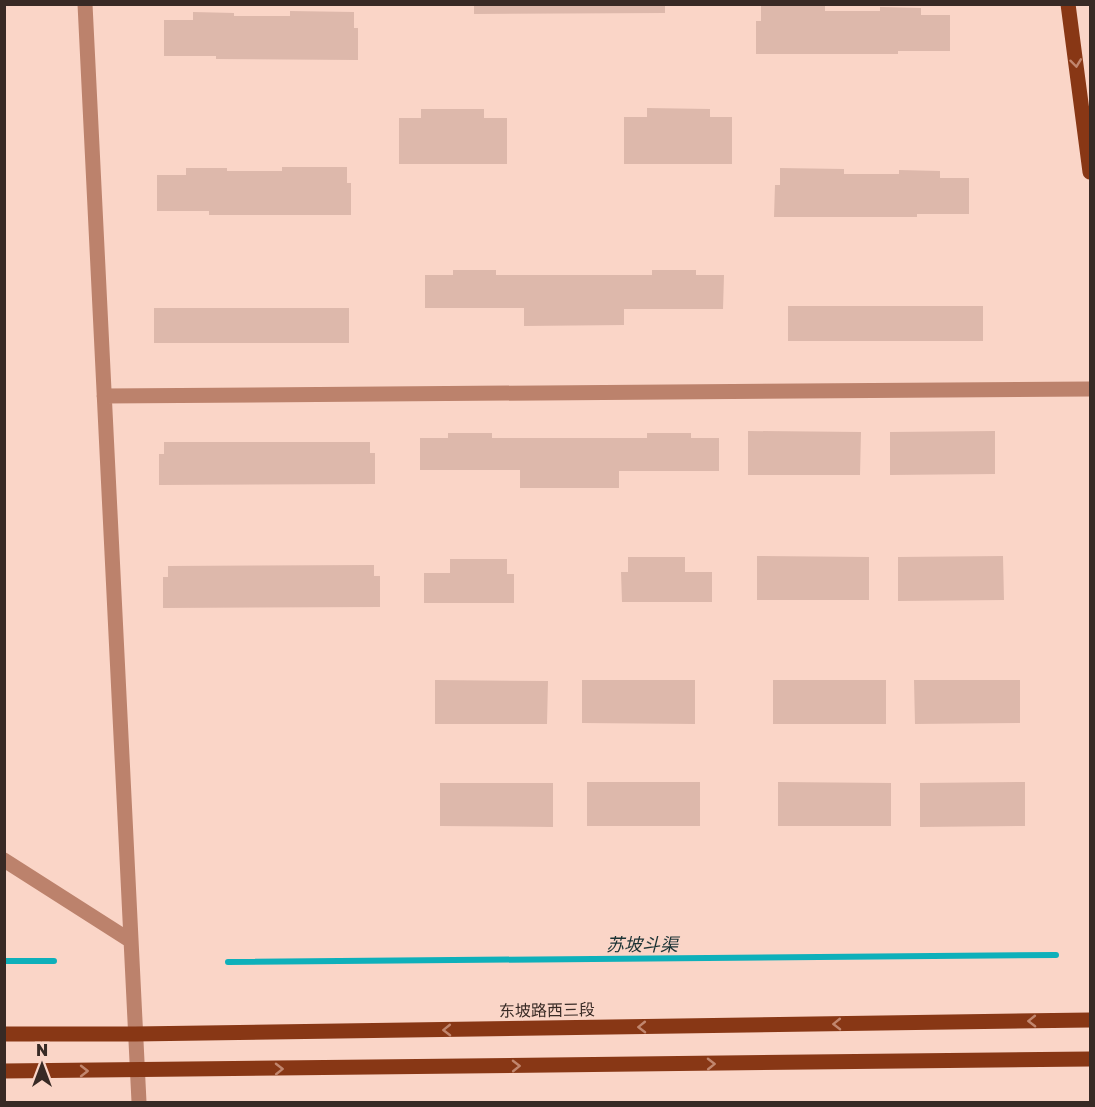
<svg xmlns="http://www.w3.org/2000/svg" width="1095" height="1107" font-family="'Golos Text','Noto Sans SC',sans-serif">
<rect width="100%" height="100%" fill="#fad5c7"/>
<g fill="none" stroke-linecap="round" stroke-linejoin="round">
<!-- stream -->
<path stroke="#0eb0ba" stroke-width="6" d="M4,961h50
M228,962l828,-7"/>
</g>
<!-- building -->
<path fill="#ddb8ab" d="M474,4h191v9l-191,1z
M761,5l64,1v5h55v-4l41,1v7h29v36h-52v3h-142v-33h5z
M290,11l64,1v16h4v32l-142,-1v-3h-52v-36h29v-8l41,1v3h56z
M647,108l63,1v8h22v47h-108v-47h23z
M421,109h63v9h23v46h-108v-46h22z
M282,167h65v16h4v32h-142v-4h-52v-36h29v-7h41v3h55z
M780,168l64,1v5h55v-4l41,1v7h29v36h-52v3h-143l1,-32h5z
M453,270h43v5h156v-5h44v5h28l-1,34h-99v16l-100,1v-18h-99v-33h28z
M788,306h195v35h-195z
M154,308h195v35h-195z
M748,431l113,1 -1,43h-112z
M995,431v43l-105,1v-43z
M448,433h44v5h155v-5h44v5h28v33h-100v17h-99v-18h-100v-32h28z
M164,442h206v11h5v31l-216,1v-31h5z
M757,556l112,1v43h-112z
M1003,556l1,44 -106,1v-44z
M628,557h57v15h27v30h-90l-1,-30h7z
M450,559h57v15h7v29h-90v-30h26z
M374,565v11h6v31l-217,1v-31h5v-11z
M435,680l113,1 -1,43h-112z
M582,680h113v44l-113,-1z
M773,680h113v44h-113z
M914,680h106v43l-105,1z
M587,782h113v44h-113z
M778,782l113,1v43h-113z
M1025,782v44l-105,1v-44z
M440,783h113v44l-113,-1z"/>
<g fill="none" stroke-linecap="round" stroke-linejoin="round">
<!-- minor -->
<path stroke="#bc826c" stroke-width="15" d="M85,4l54,1098
M104,396l986,-7
M4,860l127,81"/>
<!-- major -->
<path stroke="#883715" stroke-width="15" d="M1068,4l22,168
M4,1034h131l955,-14
M4,1071l1086,-12"/>
</g>
<!-- one-way arrows -->
<defs><path id="oneway-chevron" d="M-2-3.5L2.5 0L-2 3.5" fill="none" stroke-width="1.6" stroke-linecap="round" stroke-linejoin="round" transform="scale(1.5)"/></defs>
<g stroke="#c1866e">
<use href="#oneway-chevron" transform="translate(1076 63) rotate(83)"/>
<use href="#oneway-chevron" transform="translate(1032 1021) rotate(179)"/>
<use href="#oneway-chevron" transform="translate(837 1024) rotate(179)"/>
<use href="#oneway-chevron" transform="translate(642 1027) rotate(179)"/>
<use href="#oneway-chevron" transform="translate(447 1030) rotate(179)"/>
<use href="#oneway-chevron" transform="translate(711 1064) rotate(-1)"/>
<use href="#oneway-chevron" transform="translate(516 1066) rotate(-1)"/>
<use href="#oneway-chevron" transform="translate(279 1069) rotate(-1)"/>
<use href="#oneway-chevron" transform="translate(84 1071)"/>
</g>
<g text-anchor="middle" dominant-baseline="central" stroke-width="5" stroke-linejoin="round" paint-order="stroke">
<!-- street labels -->
<g font-size="16" fill="#382a25" stroke="#fad5c7">
<text transform="translate(547 1010) rotate(-1)">东坡路西三段</text>
</g>
<!-- water labels -->
<g font-size="18" font-style="italic" fill="#1b3234" stroke="#fad5c7">
<text x="642" y="944">苏坡斗渠</text>
</g>
</g>
<!-- border -->
<rect width="1095" height="1107" fill="none" stroke="#382a25" stroke-width="12"/>
<!-- north arrow -->
<g transform="translate(42 1065)" stroke="#fad5c7" stroke-width="4.5" paint-order="stroke">
<path d="M0-4.5L10 22L0 15L-10 22Z" fill="#382a25"/>
<text y="-9" font-size="16" font-weight="bold" text-anchor="middle" fill="#382a25">N</text>
</g>
</svg>
